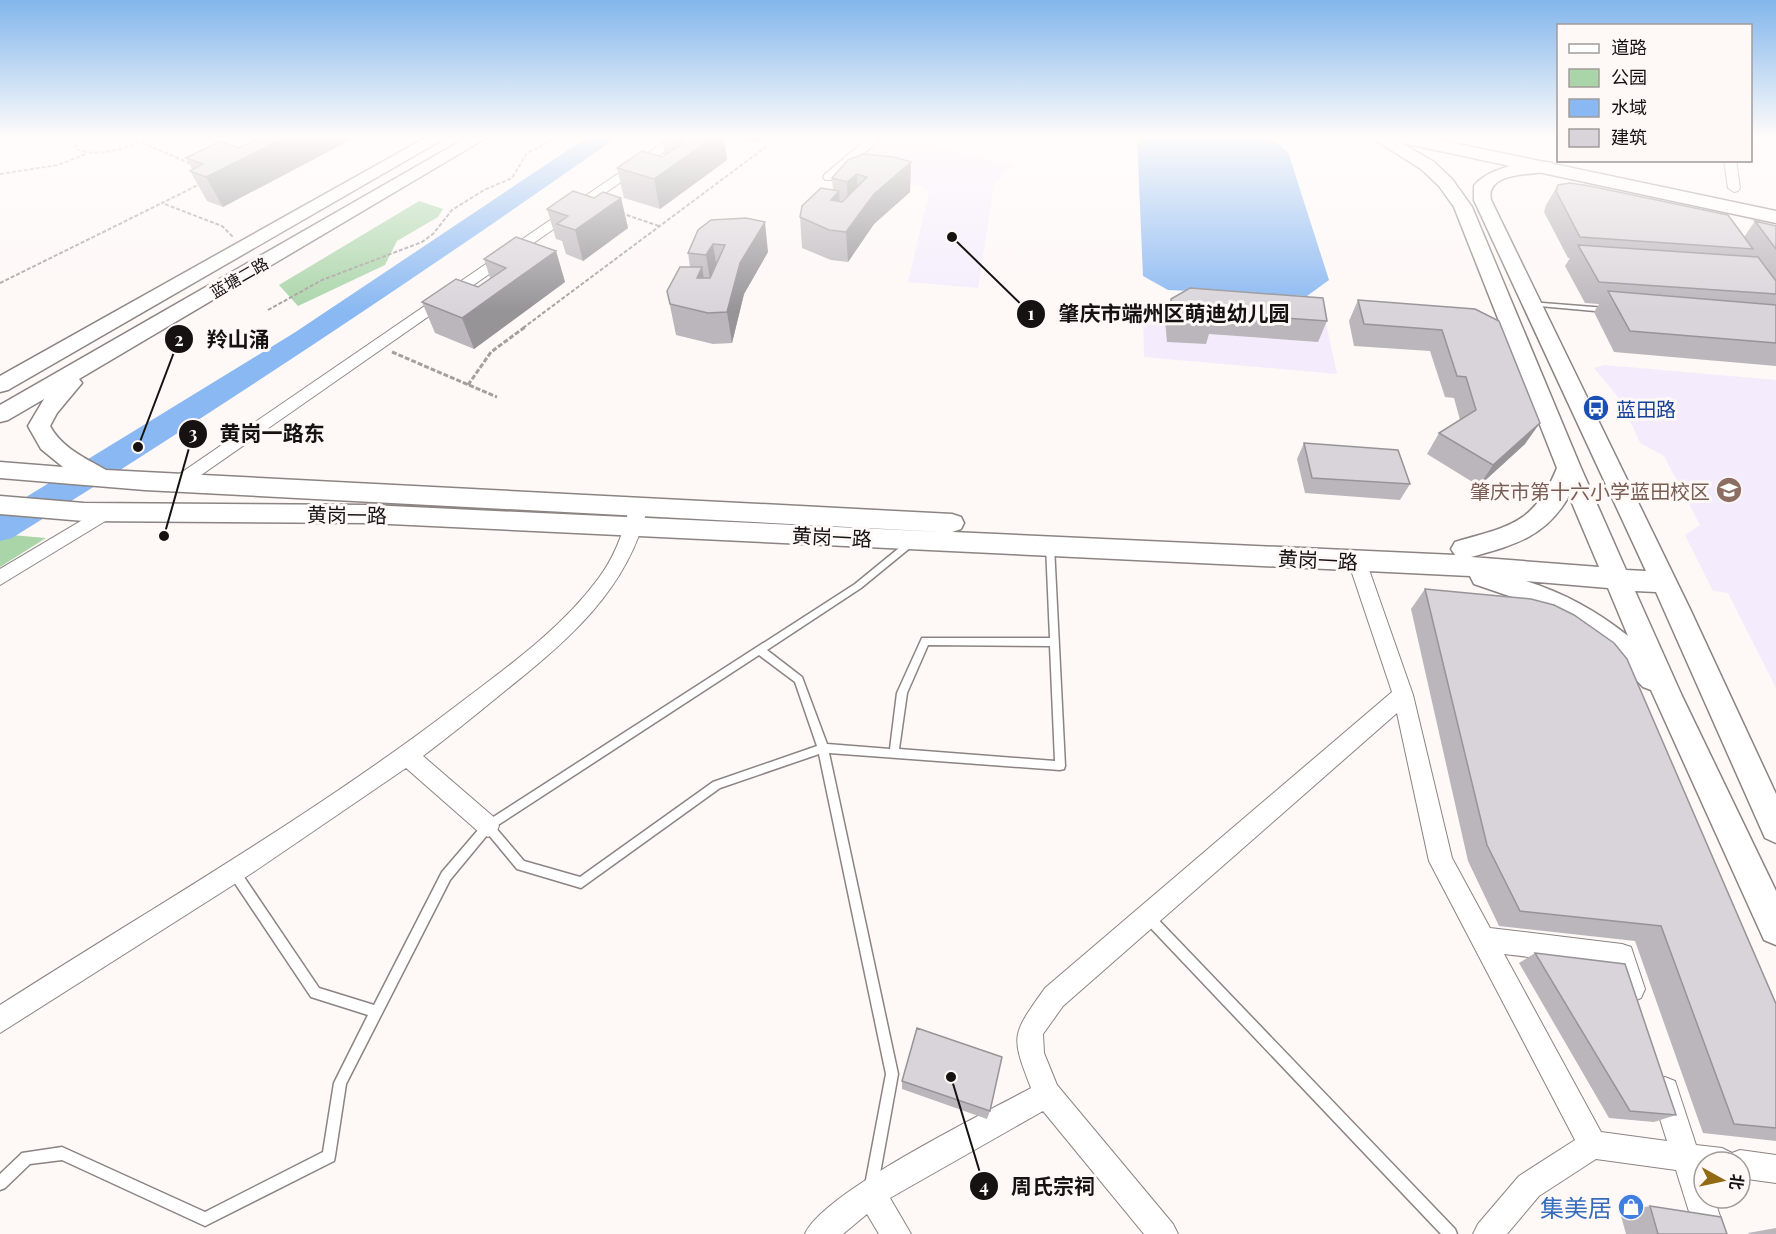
<svg xmlns="http://www.w3.org/2000/svg" width="1776" height="1234" font-family="'Playfair Display','Noto Sans SC',serif">
<rect width="100%" height="100%" fill="#fef8f6"/>
<!-- education -->
<path fill="#f4ecfd" d="M879,138h23l110,27 -18,20 -16,103 -70,-6 21,-89 -6,-6 -79,-20z
M1143,307l183,16 11,51 -193,-17z
M1604,365l172,15v308l-48,-95 -15,-2 -28,-56 15,-10 -36,-69 -24,-13 -18,-41 -28,-34z"/>
<!-- green -->
<path fill="#aad5a9" d="M419,201l24,8 -5,8 -41,24 -12,24 -87,41 -19,-21z
M0,534l46,4 -46,29z"/>
<!-- water -->
<path fill="#89b8f2" d="M1137,138h134l17,14 41,128 -22,16 -139,-6 -25,-14z"/>
<g fill="none" stroke-linecap="round" stroke-linejoin="round">
<!-- river -->
<path fill="#89b8f2" fill-rule="evenodd" d="M586,138h26l-3,5c-196,137 -394,269 -597,395l-12,3v-28l294,-180z"/>
<!-- lane casing -->
<g stroke="#8b8482" stroke-width="3">
<path id="lane" d="M1530,302l76,6 3,2 -3,2 -78,-7v-2z
M913,538l3,1 1,2 -1,2 -55,45 -94,62 35,27 25,67 63,5 7,-56 25,-55h128l-4,-92 4,-3 4,3 11,220 -1,3 -4,1 -231,-17 69,321 -21,116 -5,2 -5,-2 -2,-5 21,-111 -67,-320 -99,34 -139,100 -64,-19 -29,-35 -38,46 -104,204 -11,72 -1,5 -129,65 -143,-66 -32,4 -25,24 -5,2v-16l22,-21 40,-6 143,65 118,-60 11,-69 34,-68 -57,-18 -81,-121 -1,-4 1,-4 4,-1 4,1 81,120 55,17 68,-133 42,-49 371,-239 55,-45zM928,645l122,1 5,115 -156,-12 8,-56zM759,655l36,27 22,64 -104,36 -133,95 -56,-16 -29,-34z
M1147,911l4,1 304,317 2,5h-16l-298,-314 -2,-4 2,-4z"/>
</g>
<!-- street casing -->
<g stroke="#8b8482" stroke-width="2">
<path id="street" d="M670,138h14l-500,349h-12l-3,-4 3,-4z
M868,138h14l-49,42h-8l-2,-3 2,-3z
M1724,160h12l4,28 -2,3 -4,1 -6,-4z
M638,503l6,1 3,5c-19,80 -79,132 -141,181 -28,23 -55,45 -83,66l73,63 3,7 -3,7 -8,4 -8,-4 -74,-65 -154,105 -252,160v-28c153,-98 311,-188 456,-299 50,-38 104,-76 142,-127 16,-21 25,-45 31,-70l3,-5z
M106,506l6,1 3,5 -3,5 -112,68v-16z
M1357,554l7,2 2,5 47,134 39,163 38,70 132,16 9,3 14,42 -4,9 -9,4 -9,-4 -10,-31 -109,-13 97,178 66,9 -16,-50 4,-10 10,-4 10,4 21,64 26,3 10,5 8,-3 36,5v28l-36,-5v-16h-36v36h10l12,36h-30l-20,-64 -80,-11 -57,37 -32,38h-34l5,-10 41,-48 56,-36 -146,-279 -32,-148 -334,293 -20,28 1,19 13,32 116,139 5,10h-34l-101,-123 -153,87 21,36h-32l-12,-20 -24,20h-38c18,-42 180,-121 226,-146 -21,-54 -19,-53 14,-100l347,-296 -44,-131 2,-5z"/>
</g>
<!-- secondary casing -->
<g stroke="#8b8482" stroke-width="3">
<path id="secondary" d="M425,138h20l-437,252 -8,2v-16z
M466,138h20l-407,241 3,4 -25,30 -7,13c12,22 35,32 56,44l846,44 9,3 3,6 -3,6 -9,3 503,23 -4,-6 4,-7c53,-16 79,-17 102,-74l-103,-261 -15,-21 -18,-17 -49,-31h21l41,24 18,17 20,28 109,261 45,102 20,1 -172,-371v-14c13,-18 57,-28 78,-23l3,4 -3,4c-19,4 -67,0 -61,29l199,409 86,185v49l-11,-5 -109,-246 -21,-1 47,105 94,195v54l-12,-5 -113,-250 -8,-3 -34,-35 -40,-30 -28,-15 -67,-23 -4,-8 -1101,-53 -285,-2 -84,-7v-18l84,7 285,2 574,27 -798,-42 -145,-12v-16l63,5 -22,-18 -13,-23 16,-27 -36,21 -8,2v-17zM1569,496l30,71 -128,-10c43,-12 75,-20 98,-61zM1526,581l82,7 20,48c-31,-25 -64,-43 -102,-55z"/>
</g>
<!-- primary casing -->
<g stroke="#8b8482" stroke-width="3">
<path id="primary" d="M1394,138h36l346,73v12l-373,-80 -6,-1z"/>
</g>
<!-- path-far1 -->
<path stroke="#a5a09e" stroke-width="2" stroke-dasharray="4 2" stroke-linecap="butt" d="M75,138l1,11c22,9 44,0 65,-7
M143,138l-2,4 50,22
M0,174l58,-9 28,-11
M202,183l-40,20 60,23 11,11
M621,213l38,13
M0,283l162,-80
M268,310l54,-30 100,-38 11,-8 19,-24 32,-20 28,-12 15,-25 30,-15
M523,328l244,-182"/>
<!-- path -->
<path stroke="#a5a09e" stroke-width="3" stroke-dasharray="5 2" stroke-linecap="butt" d="M392,352l105,45
M468,385l23,-33 34,-25"/>
<!-- lane -->
<use href="#lane" fill="#fff" fill-rule="evenodd"/>
<!-- street -->
<use href="#street" fill="#fff" fill-rule="evenodd"/>
<!-- secondary -->
<use href="#secondary" fill="#fff" fill-rule="evenodd"/>
<!-- primary -->
<use href="#primary" fill="#fff" fill-rule="evenodd"/>
</g>
<!-- wall -->
<path fill="#bab6bb" d="M257,138h97l-131,69 -16,-6 -17,-30 3,-1 -7,-12 53,-10z
M662,138h62l3,22 -67,49 -36,-11 -7,-30 45,-11 3,-2z
M738,138h25l-7,5z
M911,162l-1,30 -36,32 -26,38 -17,-2 -29,-12 -2,-31 33,-27 -1,-12z
M1558,185l186,52 11,-16 21,5v140l-162,-14 -20,-40 5,-8 -14,-1 -20,-37 5,-8h-2l-24,-46 2,-7z
M594,198h27l7,30 -45,33 -17,-7 -4,-13 -6,-2 -9,-30z
M711,220l57,32 -24,42 -12,49 -19,1 -37,-9 -9,-44 23,-24 -2,-14z
M556,251l9,31 -91,67 -39,-16 -13,-31 56,-15 12,-9 -6,-19z
M1171,299l156,22 -9,21 -109,-8 -3,10 -39,-2 -2,-22z
M1358,300l117,9 50,135 -46,42 -52,-32 12,-21 21,-13 -6,-22 -9,-1 -15,-46 -76,-5 -5,-25z
M1304,443l106,41 -10,16 -95,-7 -8,-34z
M1425,589l351,415v137l-73,-8 -68,-192 -136,-15 -31,-65 -57,-252z
M1535,953l141,162 -22,7 -45,-4 -90,-155z
M902,1081l88,30 -3,8 -85,-30z
M1650,1206l77,28h-101l-6,-22z
M1776,1228v6h-27l-1,-1z"/>
<!-- shaded-wall -->
<path fill="#979498" d="M284,138h70l-131,69 -17,-30z
M712,138h12l3,22 -67,49 -6,-30z
M756,138h7l-7,5z
M911,162l-1,30 -36,32 -26,38 -2,-30 28,-38z
M857,174l1,30 -10,8 -1,-30z
M839,191l2,30 -10,-21z
M621,198l7,30 -45,33 -8,-31z
M765,222l3,30 -24,42 -12,49 -5,-31 13,-49z
M713,244l5,31 -7,10 -5,-30z
M556,251l9,31 -91,67 -12,-31z
M702,267l5,31 -10,-20z
M1540,423l-15,21 -46,42 14,-21z"/>
<!-- building -->
<path fill="#d8d4d9" stroke="#979498" stroke-width="1.5" d="M258,138h26l-78,39 -16,-6 13,-7 -17,-6 34,-17 19,7z
M668,138h44l-58,41 -37,-11 25,-17 20,6 21,-14z
M863,154l31,3 17,5 -37,32 -28,38 -17,-2 -29,-13 2,-11 19,-18 18,3 -8,9 11,2 25,-25 -10,-3 -10,8 -15,-4 16,-18z
M1570,183l20,3 138,29 25,34 -173,-12 -24,-46 2,-6z
M573,191l21,7 9,-6 18,6 -46,32 -18,-6 11,-8 -21,-7z
M746,218l19,4 -25,41 -13,49 -19,1 -38,-9 -3,-13 13,-24h22l-5,11h13l15,-33 -12,-1 -7,11 -18,-2 10,-23 13,-10z
M1755,221l21,5v23z
M516,237l40,14 -94,67 -40,-16 34,-23 22,8 28,-19 -22,-9z
M1578,245l180,12 18,24v13l-177,-12z
M1190,288l133,10 4,23 -114,-8 -1,10 -40,-2 -1,-22z
M1608,291l168,14v38l-146,-12z
M1358,300l117,9 24,12 41,102 -47,42 -54,-32 37,-23 -10,-33 -9,-1 -15,-46 -78,-6z
M1304,443l94,7 12,34 -98,-6z
M1425,589l106,10 23,6 20,10 40,28 13,16 149,345v124l-42,-4 -73,-198 -141,-15 -33,-66z
M1535,953l90,11 51,151 -46,-4z
M917,1028l85,29 -12,54 -88,-30z
M1650,1206l71,11 6,17h-69z"/>
<!-- sky -->
<linearGradient id="sky" x2="0" y2="1"><stop stop-color="#82b6ec"/><stop offset="0.44" stop-color="#fffcfb"/><stop offset="1" stop-color="#fffcfb" stop-opacity="0"/></linearGradient>
<rect width="1776" height="311" fill="url(#sky)"/>
<!-- icons -->
<defs>
<g id="bus-disc" transform="scale(1.35)"><circle r="9.5" fill="#1a4fb4" stroke="#fef8f6"/><path d="M-5-6H5V4H4V6H2V4H-2V6H-4V4H-5ZM-3.5-4V0h7V-4ZM-3.5 1.2v1.5H-2V1.2ZM2 1.2v1.5H3.5V1.2Z" fill="#fff"/></g>
<g id="school-disc" transform="scale(1.35)"><circle r="9.5" fill="#8d6e63" stroke="#fef8f6"/><path d="M0-5L7-2L0 1L-7-2ZM-4 1L0 2.5L4 1V4Q0 6-4 4Z" fill="#fff"/></g>
<g id="shop-disc" transform="scale(1.35)"><circle r="9.5" fill="#3f7fe0" stroke="#fef8f6"/><path d="M-5-2.5h2.3a2.7 3.5 0 0 1 5.4 0H5L5.5 6h-11ZM-1.5-2.5h3a1.5 2.3 0 0 0-3 0Z" fill="#fff"/></g>
</defs>
<g fill-rule="evenodd">
<use href="#bus-disc" x="1596" y="408"/>
<use href="#school-disc" x="1729" y="490"/>
<use href="#shop-disc" x="1631" y="1207"/>
</g>
<g text-anchor="middle" dominant-baseline="central" stroke-width="6" stroke-linejoin="round" paint-order="stroke">
<!-- far-street labels -->
<g font-size="16" fill="#151211" stroke="#fef8f6">
<text transform="translate(239 277) rotate(-30)">蓝塘二路</text>
</g>
<!-- transit labels -->
<g font-size="20" fill="#164399" stroke="#fef8f6" text-anchor="start">
<text x="1616" y="408">蓝田路</text>
</g>
<!-- education labels -->
<g font-size="20" fill="#785e54" stroke="#fef8f6" text-anchor="end">
<text x="1710" y="490">肇庆市第十六小学蓝田校区</text>
</g>
<!-- street labels -->
<g font-size="20" fill="#151211" stroke="#fef8f6">
<text transform="translate(347 514) rotate(1)">黄岗一路</text>
<text transform="translate(832 536) rotate(3)">黄岗一路</text>
<text transform="translate(1318 559) rotate(3)">黄岗一路</text>
</g>
<!-- near-shop labels -->
<g font-size="24" fill="#366cbe" stroke="#fef8f6" text-anchor="end">
<text x="1612" y="1207">集美居</text>
</g>
</g>
<!-- callouts -->
<path fill="none" stroke="#151211" stroke-width="2" d="M952 237L1031 314M138 447L179 339M164 536L193 434M951 1077L984 1186"/>
<g fill="#151211" stroke="#fef8f6" stroke-width="2">
<circle cx="952" cy="237" r="6"/>
<circle cx="138" cy="447" r="6"/>
<circle cx="164" cy="536" r="6"/>
<circle cx="951" cy="1077" r="6"/>
<circle cx="1031" cy="314" r="15"/>
<circle cx="179" cy="339" r="15"/>
<circle cx="193" cy="434" r="15"/>
<circle cx="984" cy="1186" r="15"/>
</g>
<g font-size="18" text-anchor="middle" font-weight="bold" fill="#fff">
<text x="1031" y="320">1</text>
<text x="179" y="346">2</text>
<text x="193" y="440">3</text>
<text x="984" y="1193">4</text>
</g>
<g font-size="21" text-anchor="middle" font-weight="bold" fill="#151211" stroke="#fef8f6" stroke-width="6" stroke-linejoin="round" paint-order="stroke">
<text x="1174" y="321">肇庆市端州区萌迪幼儿园</text>
<text x="238" y="347">羚山涌</text>
<text x="272" y="441">黄岗一路东</text>
<text x="1053" y="1194">周氏宗祠</text>
</g>
<!-- legend -->
<rect x="1557" y="24" width="195" height="138" fill="#fef8f6" stroke="#a19c9a" stroke-width="1.5"/>
<rect x="1569" y="44" width="30" height="9" fill="#ffffff" stroke="#a19c9a" stroke-width="1.5"/>
<text x="1611" y="54" font-size="18" fill="#151211">道路</text>
<rect x="1569" y="69" width="30" height="18" fill="#aad5a9" stroke="#a19c9a" stroke-width="1.5"/>
<text x="1611" y="84" font-size="18" fill="#151211">公园</text>
<rect x="1569" y="99" width="30" height="18" fill="#89b8f2" stroke="#a19c9a" stroke-width="1.5"/>
<text x="1611" y="114" font-size="18" fill="#151211">水域</text>
<rect x="1569" y="129" width="30" height="18" fill="#d8d4d9" stroke="#a19c9a" stroke-width="1.5"/>
<text x="1611" y="144" font-size="18" fill="#151211">建筑</text>
<!-- north arrow -->
<g transform="translate(1722 1180) rotate(98)"><circle r="28" fill="#fef8f6" stroke="#a19c9a" stroke-width="1.5"/>
<path d="M0-4.5L10 22L0 15L-10 22Z" fill="#926a13"/>
<text y="-9" font-size="16" font-weight="bold" text-anchor="middle" fill="#151211">北</text>
</g>
</svg>
